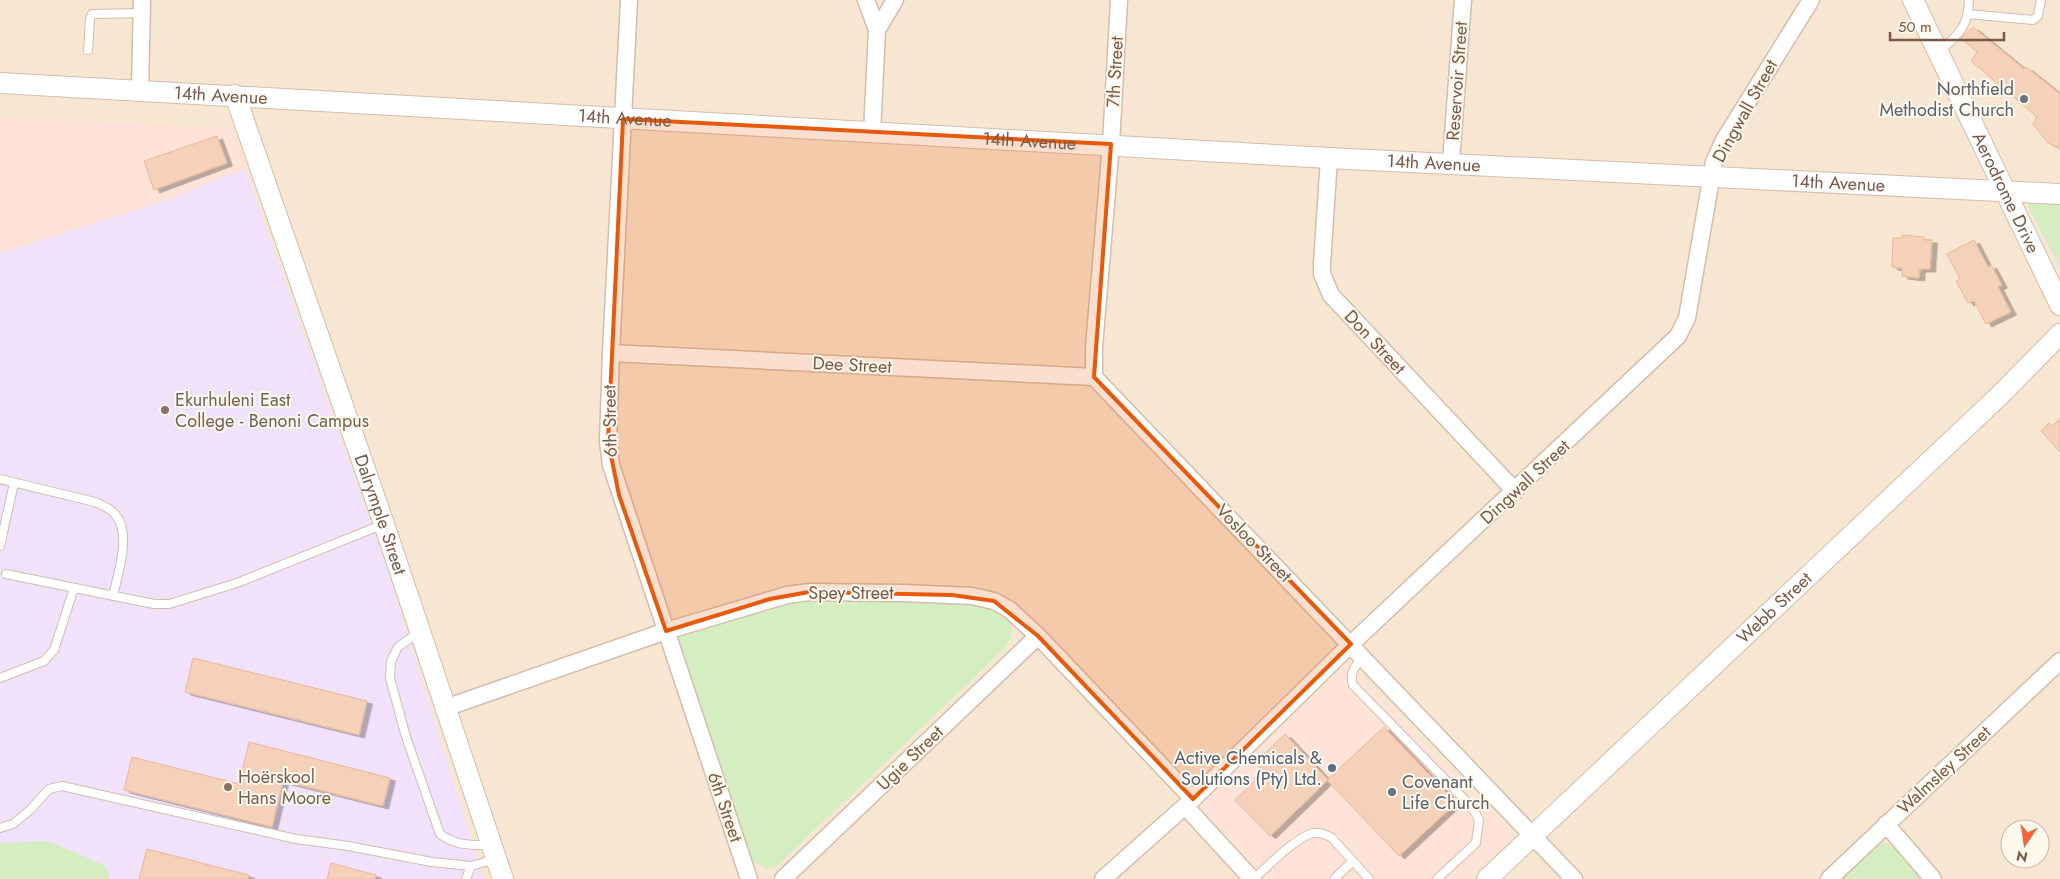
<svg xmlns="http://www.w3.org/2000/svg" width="2060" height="879" font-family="Jost,sans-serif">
<defs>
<filter id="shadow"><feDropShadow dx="5.5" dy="3" stdDeviation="0" flood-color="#0004"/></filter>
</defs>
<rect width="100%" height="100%" fill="#fef4e5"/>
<!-- residential -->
<path fill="#f7e6d2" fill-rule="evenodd" d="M0,0h2060v879h-2060zM2010,829h30v30h-30z"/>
<!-- commercial -->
<path fill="#ffe3d8" d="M0,118l231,10 14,41 -90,35 -155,49z
M1348,664l164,173 -45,42h-198l-70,-75z"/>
<!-- education -->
<path fill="#f1e1fb" d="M245,169l141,397 98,313h-484v-626l155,-49z"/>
<!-- green -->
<path fill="#d4eec1" d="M2032,198l28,1v68l-32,-60z
M791,600l176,4 30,4 15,16 -1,13 -6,11 -228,218 -10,3 -17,-8 -74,-213 2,-9 4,-7z
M48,841l58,25 4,13h-110v-36z
M1881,842c17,3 30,24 41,37h-85l38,-34z"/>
<!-- building -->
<path fill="#f6d1ba" stroke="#ebb798" filter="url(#shadow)" d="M1973,27l51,42 2,-2 34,27v54l-12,-5 -15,-19 4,-7 -66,-56 6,-9 -16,-14z
M217,136l10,27 -73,27 -10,-29z
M1902,235l22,2v3h8l-2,29h-10l-1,9 -17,-2v-8l-10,-1 1,-29h9z
M1974,240l14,27 3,-2 11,20 -4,2 13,25 -25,12 -12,-23 -6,2 -12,-22 4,-2 -13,-25z
M2060,419v33l-19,-21 8,-8 3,3z
M193,658l174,43 -8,34 -174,-43z
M1384,727l72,76 -57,53 -72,-76z
M1285,734l43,46 -58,56 -35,-36 29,-28 -9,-9z
M249,742l141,36 -7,28 -100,-25 -11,46 -148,-37 8,-33 107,27z
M147,849l102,26 -1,4h-109z
M331,863l45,12 -1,4h-48z"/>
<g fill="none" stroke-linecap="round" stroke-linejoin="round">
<!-- service casing -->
<g stroke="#d4bdac" stroke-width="10">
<path id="service" d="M1968,14l65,6 5,-4 3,-16
M88,50l2,-31 2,-5 50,-1
M1940,51c19,-17 28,-24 29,-51
M0,479l95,23c7,3 15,6 20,12 17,19 3,59 -2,82
M0,546l14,-63
M6,574l148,30h15l68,-21 147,-59
M419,632l-21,15 -7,14 -1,17 16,59 34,97c16,12 31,11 50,11
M1363,657c-8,9 -14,16 -10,28l119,122 7,13 -3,23 -39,36
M0,678l44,-17 10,-11 20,-62
M0,828l13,-4 17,-14 19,-21 13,-3 234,53 52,7 84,16 39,4 25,-7
M466,879l5,-13
M1254,879c13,-12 42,-42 59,-46 7,-1 14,2 19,5l37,41
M1334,879l19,-18"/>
</g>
<!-- minor casing -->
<g stroke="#d4bdac" stroke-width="19">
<path id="minor" d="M629,0l-18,353 -3,88 3,24 138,414
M866,0l11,30 -5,103
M1119,0l-8,144 -17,203v30l480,502
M877,30l18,-30
M140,91l2,-91
M1329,158l-7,106v10l9,21 184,196
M1451,162l12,-162
M611,353l483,24
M445,708l221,-77 121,-36 22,-3 95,1 68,3 22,5 16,9 28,26 155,163
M1185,806l67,73
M1886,824l47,55
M783,879l255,-243
M1103,879l90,-80 158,-155 327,-308 9,-18 27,-156 10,-22 87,-140
M1829,879l231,-218"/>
</g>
<!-- tertiary casing -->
<g stroke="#d4bdac" stroke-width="22">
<g id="tertiary">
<path id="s1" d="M1913,0l147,305"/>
<path id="s2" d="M0,83l1329,75 731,36"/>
<path id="s3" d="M235,95l149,429 119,355"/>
<path id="s4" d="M1487,879l511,-482 62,-63"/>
</g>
</g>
<!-- service -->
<use href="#service" stroke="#fff" stroke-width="8"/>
<!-- minor -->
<use href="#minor" stroke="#fff" stroke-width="16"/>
<!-- tertiary -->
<use href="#tertiary" stroke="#fff" stroke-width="20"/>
</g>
<!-- marked area -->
<path fill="#e8590c" fill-opacity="0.2" stroke="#e8590c" stroke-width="4" stroke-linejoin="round" d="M623,119l488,25 -17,233 257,267 -158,155 -155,-163 -44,-35 -42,-6 -143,-3 -39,7 -104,32 -47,-136 -11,-54z"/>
<!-- markers -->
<g fill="#6b7280" stroke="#fff8ed" stroke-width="2">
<circle cx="2024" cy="99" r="5"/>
<circle cx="1392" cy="792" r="5"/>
</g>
<g fill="#8d6e63" stroke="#fff8ed" stroke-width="2">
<circle cx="165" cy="410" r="5"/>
<circle cx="228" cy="787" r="5"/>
</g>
<circle fill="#5c6f8a" stroke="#fff8ed" stroke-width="2" cx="1332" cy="768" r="5"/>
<g text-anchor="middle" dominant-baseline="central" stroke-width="4" stroke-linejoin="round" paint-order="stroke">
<!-- street labels -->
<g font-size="18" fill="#7a5947" stroke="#fff8ed">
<text transform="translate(1115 72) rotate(-87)">7th Street</text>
<text transform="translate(1457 81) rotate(-86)">Reservoir Street</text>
<text stroke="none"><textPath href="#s2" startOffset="221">14th Avenue</textPath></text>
<text transform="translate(1745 111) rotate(-61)">Dingwall Street</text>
<text stroke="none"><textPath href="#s2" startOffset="626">14th Avenue</textPath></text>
<text stroke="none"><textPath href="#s2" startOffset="1031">14th Avenue</textPath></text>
<text stroke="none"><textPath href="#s2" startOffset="1436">14th Avenue</textPath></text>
<text stroke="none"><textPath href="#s2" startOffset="1841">14th Avenue</textPath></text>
<text stroke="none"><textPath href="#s1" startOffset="214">Aerodrome Drive</textPath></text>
<text transform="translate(1375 342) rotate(47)">Don Street</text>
<text transform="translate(852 365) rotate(3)">Dee Street</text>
<text transform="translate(610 421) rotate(-91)">6th Street</text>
<text transform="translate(1525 482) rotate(-43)">Dingwall Street</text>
<text stroke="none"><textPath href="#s3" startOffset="444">Dalrymple Street</textPath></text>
<text transform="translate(1254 543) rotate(46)">Vosloo Street</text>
<text x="851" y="593">Spey Street</text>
<text stroke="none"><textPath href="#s4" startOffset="395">Webb Street</textPath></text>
<text transform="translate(910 758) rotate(-44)">Ugie Street</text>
<text transform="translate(1944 770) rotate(-43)">Walmsley Street</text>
<text transform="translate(725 807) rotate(71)">6th Street</text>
</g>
<!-- worship labels -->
<g font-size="18" fill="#5b616d" stroke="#fff8ed" text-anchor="end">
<text x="2014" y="89">Northfield<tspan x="2014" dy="21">Methodist Church</tspan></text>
<text x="1402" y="782" text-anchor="start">Covenant<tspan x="1402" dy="21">Life Church</tspan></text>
</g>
<!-- education labels -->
<g font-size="18" fill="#785e54" stroke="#fff8ed" text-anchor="start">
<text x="175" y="400">Ekurhuleni East<tspan x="175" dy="21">College - Benoni Campus</tspan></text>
<text x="238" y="777">Hoërskool<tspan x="238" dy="21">Hans Moore</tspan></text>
</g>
<!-- service labels -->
<g font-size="18" fill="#4e5e75" stroke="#fff8ed" text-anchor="end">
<text x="1322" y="758">Active Chemicals &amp;<tspan x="1322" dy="21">Solutions (Pty) Ltd.</tspan></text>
</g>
</g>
<!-- north arrow -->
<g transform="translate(2025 844) rotate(193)"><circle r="24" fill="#fff8ed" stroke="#cab8ab"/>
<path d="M0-4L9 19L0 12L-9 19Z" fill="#f3653f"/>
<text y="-8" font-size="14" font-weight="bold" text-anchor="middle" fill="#7a5947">N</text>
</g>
<!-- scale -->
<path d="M1890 32v8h114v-8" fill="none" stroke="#7a5947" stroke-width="2.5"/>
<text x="1898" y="32" font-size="15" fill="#7a5947" stroke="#fff8ed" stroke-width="4" paint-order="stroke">50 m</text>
</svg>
